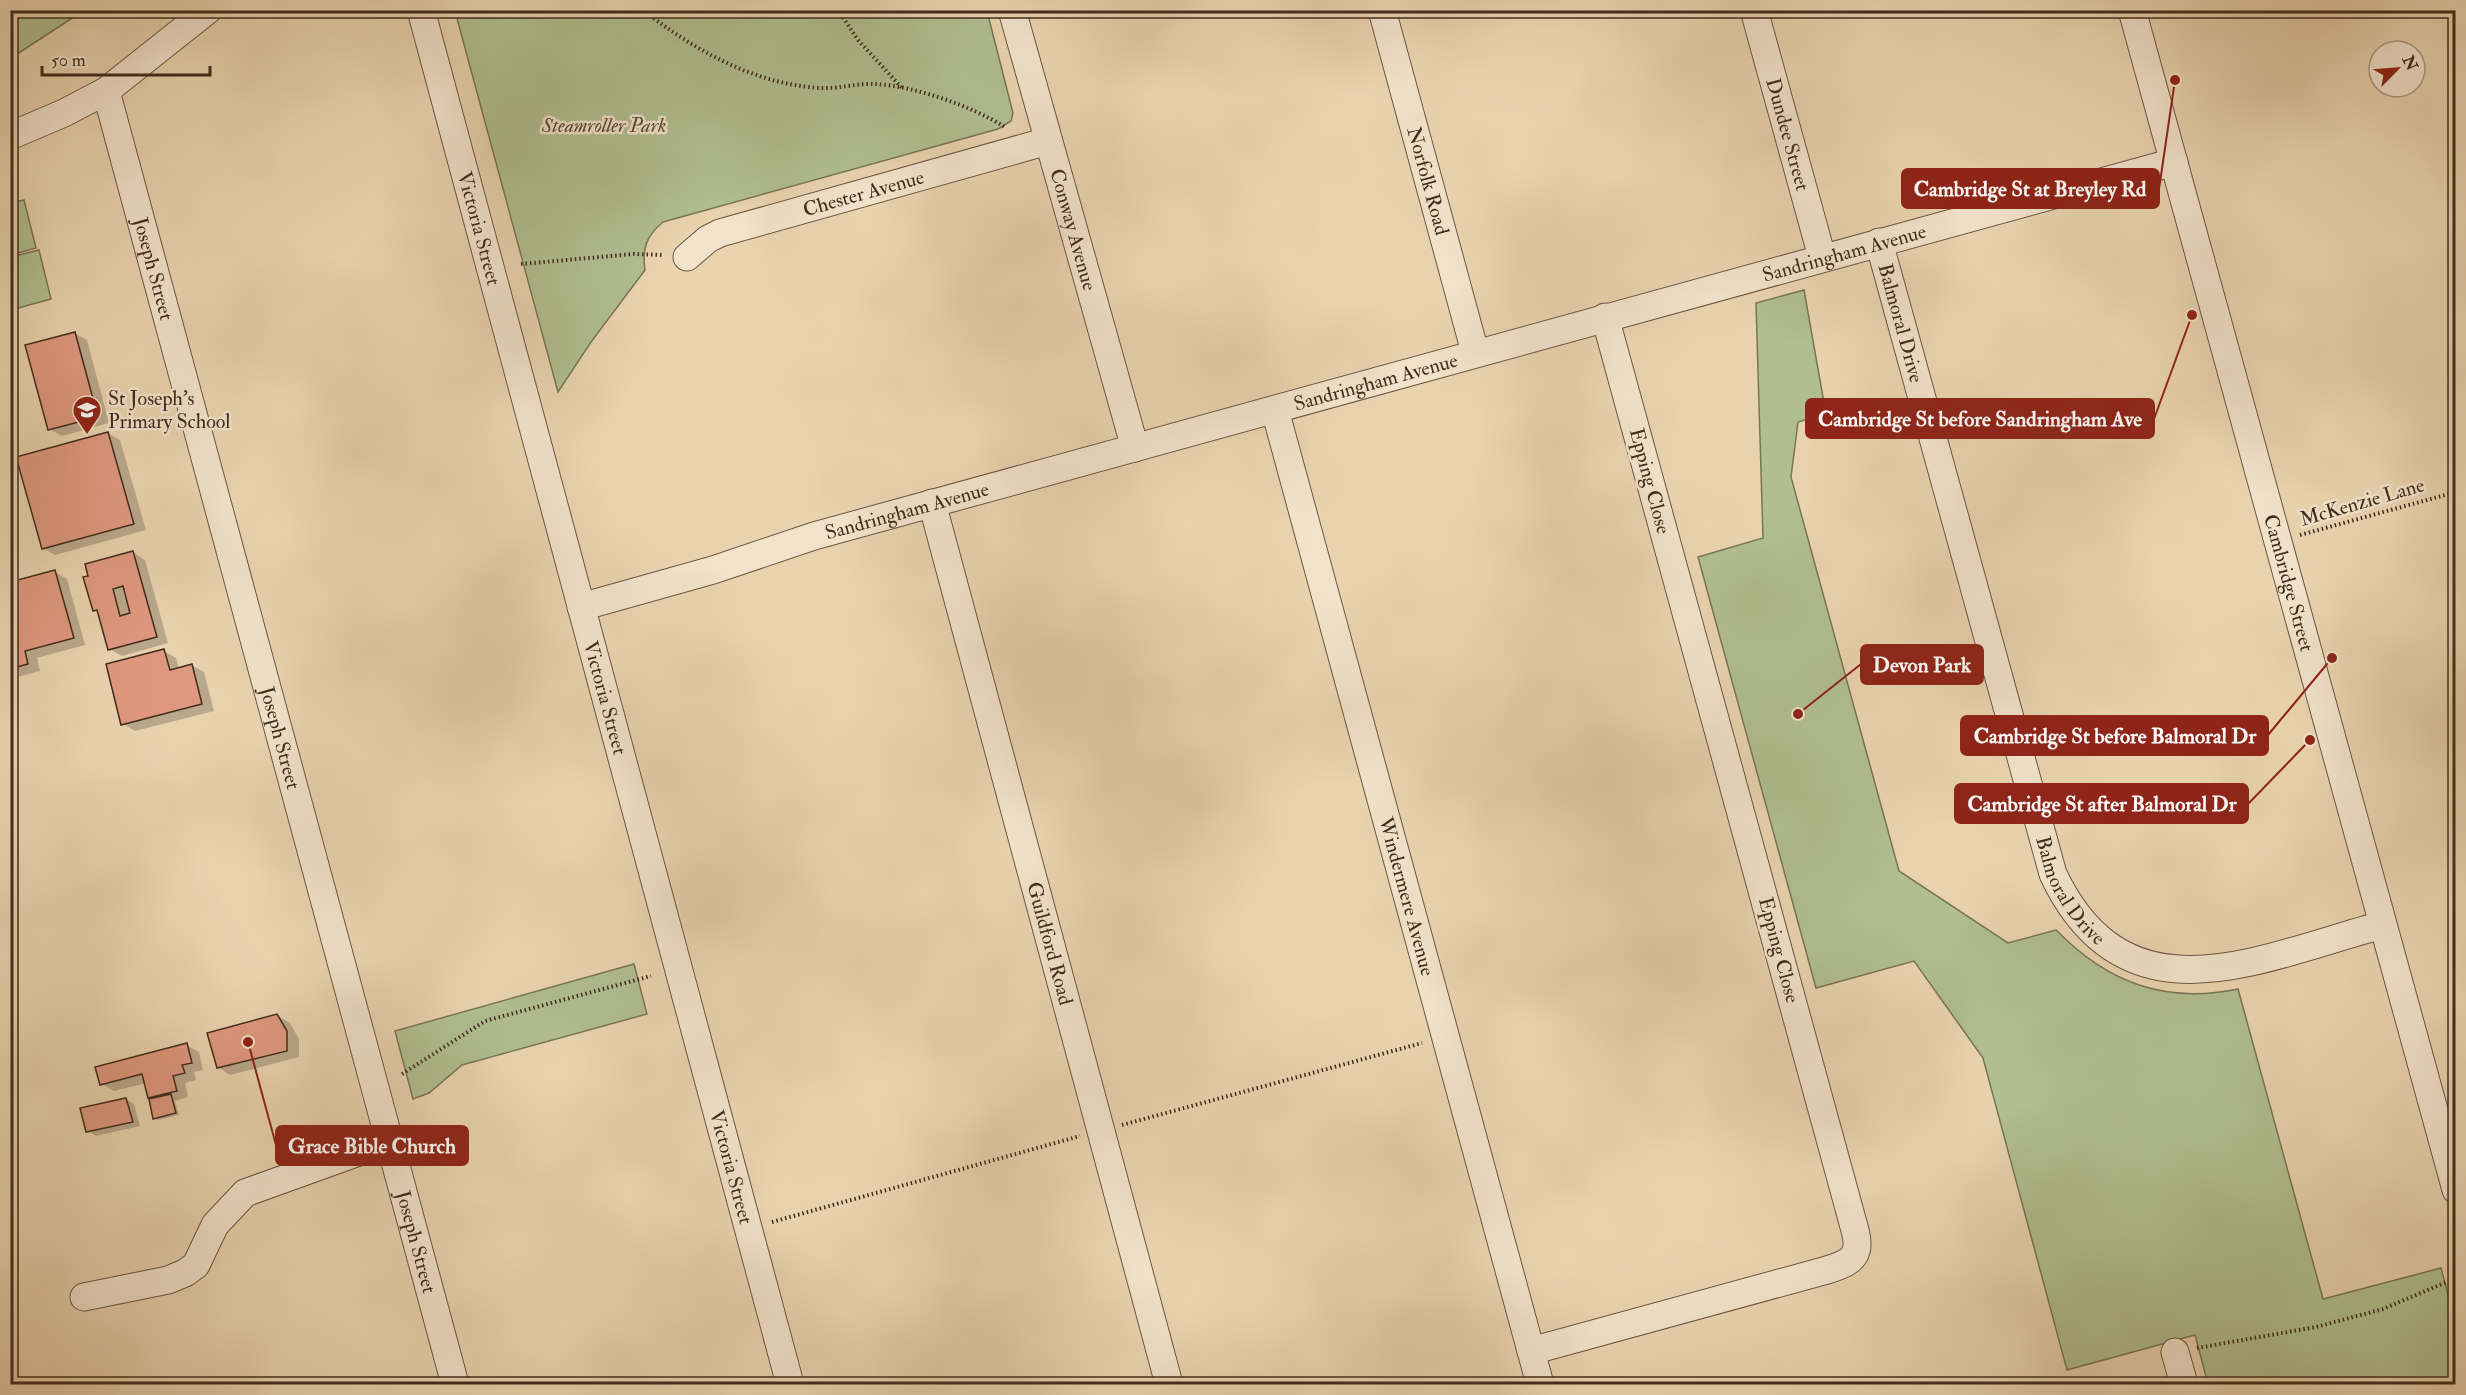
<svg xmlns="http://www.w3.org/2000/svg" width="2466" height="1395" font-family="'IM FELL Double Pica',serif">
<rect width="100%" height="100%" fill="#e9d3af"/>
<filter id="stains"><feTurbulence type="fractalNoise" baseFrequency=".00333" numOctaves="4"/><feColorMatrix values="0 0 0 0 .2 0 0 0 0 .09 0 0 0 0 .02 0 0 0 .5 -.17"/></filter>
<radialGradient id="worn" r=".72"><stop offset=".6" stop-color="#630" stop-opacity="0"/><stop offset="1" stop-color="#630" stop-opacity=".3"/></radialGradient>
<!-- green -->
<path fill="#b0be90" stroke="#797556" stroke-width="1.5" d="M11,10h72v1l-72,47z
M455,11h532l26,102 -2,8 -13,8 -335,93c-17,14 -21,27 -18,48l-54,72 -33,50z
M24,200l12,48 -25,7v-52z
M39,250l12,49 -40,11v-53z
M1804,290l22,124 -28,8 -7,55 108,394 109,72 48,-13c52,53 109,74 182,59l85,310 118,-31 14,53v63h-247l-13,-49 -128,35 -84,-312 -69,-97 -98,27 -118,-431 65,-19 -7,-235z
M634,964l13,50 -185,51 -33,28 -16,6 -18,-68z"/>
<!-- shadow -->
<path fill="#0003" d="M74,333l13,7 22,83 -47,13 -13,-7z
M108,433l12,7 26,90 -91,25 -12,-7z
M133,552l12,8 23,83 -46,13 -13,-7 -10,-36 -5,-3 -4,-33z
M55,572l12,7 18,66 -48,13 3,13 -30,8v-105l3,9z
M164,651l12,7 3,10 13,-3 12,7 10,39 -79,20 -12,-7z
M277,1015l13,8 9,16v18l-69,18 -12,-8z
M186,1045l13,7 4,18 -9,2 2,8 -11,3 3,14 -13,4 4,14 -21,5 -3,-2 -1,-19 -4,-2 -4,-14 -32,8 -12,-7z
M126,1099l8,5 6,22 -44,10 -8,-5z"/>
<!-- building -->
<path fill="#df987f" stroke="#422c1d" stroke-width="1.5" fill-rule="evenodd" d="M75,332l23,85 -50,13 -23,-85z
M108,432l26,92 -92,25 -26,-92z
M133,551l24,86 -49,13 -11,-40 -4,1 -10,-34 5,-1 -3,-12zM123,586l7,27 -10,3 -7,-27z
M55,570l19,68 -49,13 3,13 -18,5v-87z
M164,649l6,21 22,-6 10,40 -81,21 -15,-61z
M277,1014l10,17v20l-70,17 -10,-35z
M187,1043l5,20 -10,2 3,8 -12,3 4,15 -29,7 -6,-24 -42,11 -5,-18z
M171,1094l5,19 -23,6 -4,-20z
M126,1098l7,24 -47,10 -6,-24z"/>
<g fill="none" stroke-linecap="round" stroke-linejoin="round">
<!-- minor casing -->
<g stroke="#6c5642" stroke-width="29">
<g id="minor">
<path id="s1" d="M421,10l369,1374"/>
<path id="s2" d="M1012,10l123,438"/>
<path id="s3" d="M1382,10l93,342"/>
<path id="s4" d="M1754,10l68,247"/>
<path id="s5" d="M2132,10l324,1180"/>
<path id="s6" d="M106,91l349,1293"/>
<path d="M10,136l54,-23 42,-22 102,-81"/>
<path id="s7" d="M1879,242l174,632c72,153 206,84 329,51"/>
<path id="s8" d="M687,257l21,-18 12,-6 328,-92"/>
<path id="s9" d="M1275,410l265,974"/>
<path id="s10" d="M932,503l237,881"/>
<path id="s11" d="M581,607l132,-37 101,-34 1360,-374"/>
<path d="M84,1297l84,-17 17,-7 11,-8 19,-40 30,-32 144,-52"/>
<path d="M1531,1351l296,-81c30,-9 35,-17 26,-47l-248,-906"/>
<path d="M2175,1352l9,32"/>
</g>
</g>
<!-- path -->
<path stroke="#422c1d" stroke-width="4" stroke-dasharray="1.5 3" stroke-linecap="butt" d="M643,10c51,40 111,74 177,78 19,1 37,-5 55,-4 40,2 96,22 130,43
M838,10l20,30 44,48
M521,264l113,-10 30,1
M2300,535l156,-43
M402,1074l83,-53 166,-45
M1122,1125l300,-82
M772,1222l308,-86
M2197,1348l119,-21 67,-18 73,-31"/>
<!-- minor -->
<use href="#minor" stroke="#f1e2cb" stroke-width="27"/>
</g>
<!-- icons -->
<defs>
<g id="school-pin" transform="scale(1.5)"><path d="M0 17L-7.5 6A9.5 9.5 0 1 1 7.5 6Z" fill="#8f2418" stroke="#f1e2cb"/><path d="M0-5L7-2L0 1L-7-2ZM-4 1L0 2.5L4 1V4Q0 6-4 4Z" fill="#fff"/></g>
</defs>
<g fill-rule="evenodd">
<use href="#school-pin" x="87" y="410"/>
</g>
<g text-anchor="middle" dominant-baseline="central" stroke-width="5" stroke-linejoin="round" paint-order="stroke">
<!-- park labels -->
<g font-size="20" font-style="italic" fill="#584934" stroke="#f1e2cb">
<text x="604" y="125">Steamroller Park</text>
</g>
<!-- street labels -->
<g font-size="20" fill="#422c1d" stroke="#f1e2cb">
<text stroke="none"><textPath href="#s4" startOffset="129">Dundee Street</textPath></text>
<text stroke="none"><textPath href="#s3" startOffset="177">Norfolk Road</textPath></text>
<text stroke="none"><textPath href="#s8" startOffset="190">Chester Avenue</textPath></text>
<text stroke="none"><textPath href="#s1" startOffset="226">Victoria Street</textPath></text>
<text stroke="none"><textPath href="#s2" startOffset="228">Conway Avenue</textPath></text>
<text stroke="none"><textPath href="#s11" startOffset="1312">Sandringham Avenue</textPath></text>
<text stroke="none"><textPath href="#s6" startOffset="184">Joseph Street</textPath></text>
<text stroke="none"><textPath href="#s7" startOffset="84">Balmoral Drive</textPath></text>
<text stroke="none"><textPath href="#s11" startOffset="826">Sandringham Avenue</textPath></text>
<text transform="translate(1650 481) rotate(75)">Epping Close</text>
<text transform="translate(2362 502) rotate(-16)">McKenzie Lane</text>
<text stroke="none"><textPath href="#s11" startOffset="340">Sandringham Avenue</textPath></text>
<text stroke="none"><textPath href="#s5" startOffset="594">Cambridge Street</textPath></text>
<text stroke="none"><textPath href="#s1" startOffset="712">Victoria Street</textPath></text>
<text stroke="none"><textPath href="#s6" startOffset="670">Joseph Street</textPath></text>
<text stroke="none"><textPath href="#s7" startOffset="678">Balmoral Drive</textPath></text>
<text stroke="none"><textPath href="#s9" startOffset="504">Windermere Avenue</textPath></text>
<text stroke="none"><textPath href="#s10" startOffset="456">Guildford Road</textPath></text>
<text transform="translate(1779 950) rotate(75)">Epping Close</text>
<text stroke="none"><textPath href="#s1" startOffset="1198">Victoria Street</textPath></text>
<text stroke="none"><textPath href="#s6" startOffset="1192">Joseph Street</textPath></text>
</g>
<!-- poi labels -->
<g font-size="20" fill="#422c1d" stroke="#f1e2cb" text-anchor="start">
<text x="108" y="398">St Joseph's<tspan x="108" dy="23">Primary School</tspan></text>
</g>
</g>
<!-- callouts -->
<path fill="none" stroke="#8f2418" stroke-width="2" d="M2175 80L2159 189M2192 315L2154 419M1798 714L1861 664M2332 658L2268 735M2310 740L2248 804M248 1042L276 1145"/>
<g fill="#8f2418" stroke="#f1e2cb" stroke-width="2">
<circle cx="2175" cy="80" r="6"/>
<circle cx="2192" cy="315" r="6"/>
<circle cx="1798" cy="714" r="6"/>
<circle cx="2332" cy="658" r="6"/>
<circle cx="2310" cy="740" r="6"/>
<circle cx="248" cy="1042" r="6"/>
</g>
<g fill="#8f2418" stroke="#8f2418" stroke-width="2">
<rect x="1902" y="169" width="257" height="39" rx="6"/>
<rect x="1806" y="399" width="348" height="39" rx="6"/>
<rect x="1861" y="645" width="122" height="39" rx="6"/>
<rect x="1961" y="716" width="307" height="39" rx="6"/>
<rect x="1955" y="784" width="293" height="39" rx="6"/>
<rect x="276" y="1126" width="192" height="39" rx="6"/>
</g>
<g font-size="21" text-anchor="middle" font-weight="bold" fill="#fff">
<text x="2030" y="196">Cambridge St at Breyley Rd</text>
<text x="1980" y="426">Cambridge St before Sandringham Ave</text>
<text x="1922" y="672">Devon Park</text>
<text x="2115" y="743">Cambridge St before Balmoral Dr</text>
<text x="2102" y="811">Cambridge St after Balmoral Dr</text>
<text x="372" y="1153">Grace Bible Church</text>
</g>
<!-- margin -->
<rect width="2466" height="1395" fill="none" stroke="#e9d3af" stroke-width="36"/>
<rect x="12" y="12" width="2442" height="1371" fill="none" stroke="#422c1d" stroke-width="3"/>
<rect x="18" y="18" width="2430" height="1359" fill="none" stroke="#422c1d" stroke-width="1.5"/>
<!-- north arrow -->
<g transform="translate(2397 69) rotate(65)"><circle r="28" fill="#f1e2cb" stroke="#ab9985" stroke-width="1.5"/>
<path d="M0-4.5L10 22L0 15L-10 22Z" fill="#8f2418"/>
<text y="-9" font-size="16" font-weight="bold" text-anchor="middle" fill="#422c1d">N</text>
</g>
<!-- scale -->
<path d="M42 66v9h168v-9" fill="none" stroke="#422c1d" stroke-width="3"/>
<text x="51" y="66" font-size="18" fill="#422c1d" stroke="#f1e2cb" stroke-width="4.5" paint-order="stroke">50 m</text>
<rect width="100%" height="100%" filter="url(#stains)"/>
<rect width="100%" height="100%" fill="url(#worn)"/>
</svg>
